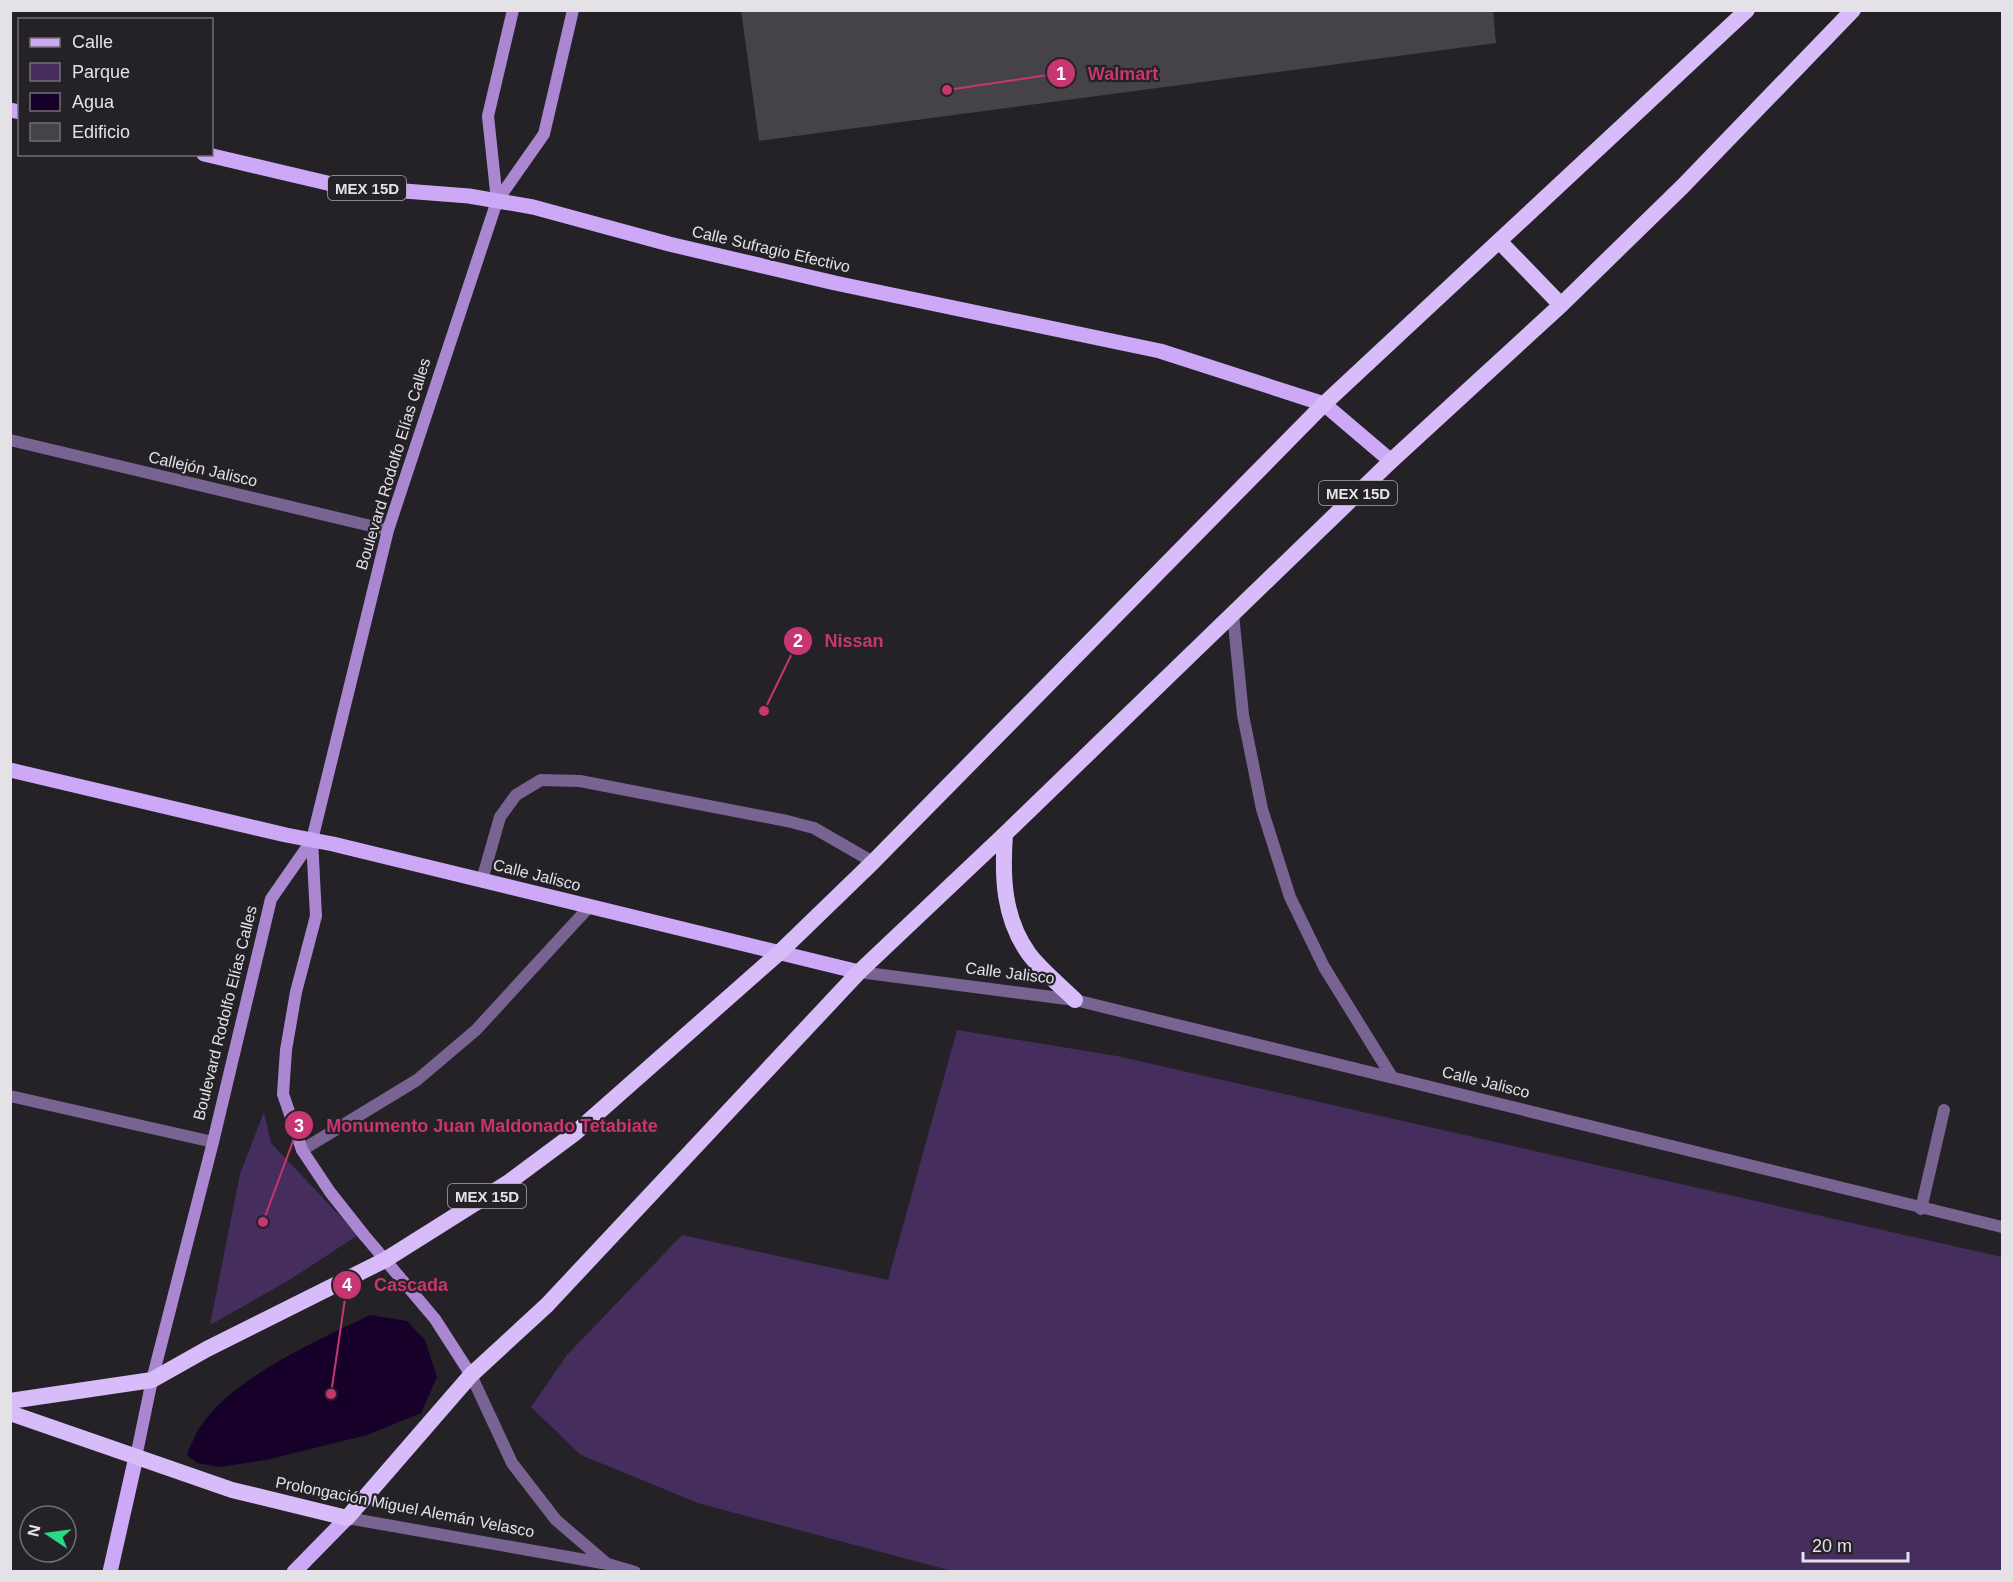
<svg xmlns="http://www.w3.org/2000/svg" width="2013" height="1582" font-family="Helvetica,sans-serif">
<rect width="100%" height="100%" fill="#242227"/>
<!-- green -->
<path fill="#452d5d" d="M957,1030l160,26 885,201v314h-1050l-254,-68 -117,-48 -50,-48 36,-52 115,-120 206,45z
M264,1112l7,31 87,92 -67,44 -81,46 30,-151z"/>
<!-- water -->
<path fill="#17002a" d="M370,1315l37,6 18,19 12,37 -16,36 -54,22 -101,25 -46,7 -23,-4 -10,-8c3,-8 7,-17 11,-25 32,-52 119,-89 172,-115z"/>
<!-- building -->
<path fill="#454248" d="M741,10h752l3,33 -737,98z"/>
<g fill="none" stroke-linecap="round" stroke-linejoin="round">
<!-- service -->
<path stroke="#796392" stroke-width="12" d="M10,440l378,90
M1233,614l10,101 19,94 28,88 34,70 68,110
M482,880l18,-63 16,-22 25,-15 39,1 207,40 27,7 59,34
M10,1096l203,46
M302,1150l115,-70 59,-50 114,-124
M1921,1209l23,-99"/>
<!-- minor -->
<path stroke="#796392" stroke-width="12" d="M471,1375l41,88 44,57 49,42
M347,1518l261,46 27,8"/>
<!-- tertiary -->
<path stroke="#796392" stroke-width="12" d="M859,972l216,28 927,227"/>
<!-- secondary -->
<path stroke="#ab87d2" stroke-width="12" d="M497,201l-9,-85 25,-106
M312,840l4,76 -20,76 -10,58 -3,44 19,56 28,42 34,43 71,84 36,56
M136,1457l16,-77 61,-238 58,-243 41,-59 76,-310 109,-329 47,-67 29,-124"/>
<!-- primary -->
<path stroke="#cda8f6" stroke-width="15" d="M10,110l10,2
M204,154l136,32 129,10 64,11 136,37 166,39 325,68 164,53 67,57
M10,770l276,65 47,9 526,128
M110,1572l26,-115
M294,1572l53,-54"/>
<!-- trunk -->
<path stroke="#d8bcfa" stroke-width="16" d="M1499,241l62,64
M1005,834c-3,42 -2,84 24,120 12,16 31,31 46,46
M10,1401l142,-21 55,-31 178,-89 124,-78 66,-49 205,-181 93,-90 451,-458 423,-394
M10,1413l222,77 115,28 124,-143 76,-70 312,-333 146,-138 386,-373 170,-156 122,-119 170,-176"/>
</g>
<g text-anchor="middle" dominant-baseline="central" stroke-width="4.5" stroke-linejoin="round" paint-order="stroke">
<!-- shield labels -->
<g fill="#242227" stroke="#aaa8ad" stroke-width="1.5">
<rect x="328" y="176" width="78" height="24" rx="4.5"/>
<rect x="1319" y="481" width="78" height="24" rx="4.5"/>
<rect x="448" y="1184" width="78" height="24" rx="4.5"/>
</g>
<g font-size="15" font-weight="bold" fill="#e4e2e6">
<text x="367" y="188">MEX 15D</text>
<text x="1358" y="493">MEX 15D</text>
<text x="487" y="1196">MEX 15D</text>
</g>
<!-- street labels -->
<g font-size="16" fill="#e4e2e6" stroke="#242227">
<text transform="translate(771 249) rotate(13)">Calle Sufragio Efectivo</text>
<text transform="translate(393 464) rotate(-73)">Boulevard Rodolfo Elías Calles</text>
<text transform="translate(203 469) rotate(13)">Callejón Jalisco</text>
<text transform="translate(537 875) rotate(14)">Calle Jalisco</text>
<text transform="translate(1010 973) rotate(7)">Calle Jalisco</text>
<text transform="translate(225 1013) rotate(-76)">Boulevard Rodolfo Elías Calles</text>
<text transform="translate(1486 1082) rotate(14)">Calle Jalisco</text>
<text transform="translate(405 1507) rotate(11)">Prolongación Miguel Alemán Velasco</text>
</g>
</g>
<!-- callouts -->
<path fill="none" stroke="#c73670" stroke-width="2" d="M947 90L1061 73M764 711L798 641M263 1222L299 1125M331 1394L347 1285"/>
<g fill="#c73670" stroke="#242227" stroke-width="2">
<circle cx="947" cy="90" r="6"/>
<circle cx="764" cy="711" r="6"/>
<circle cx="263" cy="1222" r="6"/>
<circle cx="331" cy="1394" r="6"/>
<circle cx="1061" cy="73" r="15"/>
<circle cx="798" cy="641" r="15"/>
<circle cx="299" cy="1125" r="15"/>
<circle cx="347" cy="1285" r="15"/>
</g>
<g font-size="18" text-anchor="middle" font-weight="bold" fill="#fff">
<text x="1061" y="80">1</text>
<text x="798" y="647">2</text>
<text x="299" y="1132">3</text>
<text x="347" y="1291">4</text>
</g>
<g font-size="18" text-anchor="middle" font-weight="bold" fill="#c73670" stroke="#242227" stroke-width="4.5" stroke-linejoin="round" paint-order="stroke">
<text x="1123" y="80">Walmart</text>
<text x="854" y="647">Nissan</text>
<text x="492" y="1132">Monumento Juan Maldonado Tetabiate</text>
<text x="411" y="1291">Cascada</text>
</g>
<!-- border -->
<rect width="2013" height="1582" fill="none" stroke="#e4e2e6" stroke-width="24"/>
<!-- legend -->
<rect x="18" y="18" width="195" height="138" fill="#242227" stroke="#716f73" stroke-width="1.5"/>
<rect x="30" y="38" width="30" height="9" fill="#cda8f6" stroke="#716f73" stroke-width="1.5"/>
<text x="72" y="48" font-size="18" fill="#e4e2e6">Calle</text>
<rect x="30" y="63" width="30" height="18" fill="#452d5d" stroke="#716f73" stroke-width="1.5"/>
<text x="72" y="78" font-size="18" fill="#e4e2e6">Parque</text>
<rect x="30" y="93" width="30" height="18" fill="#17002a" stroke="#716f73" stroke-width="1.5"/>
<text x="72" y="108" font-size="18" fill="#e4e2e6">Agua</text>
<rect x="30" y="123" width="30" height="18" fill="#454248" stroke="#716f73" stroke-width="1.5"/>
<text x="72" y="138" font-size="18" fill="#e4e2e6">Edificio</text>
<!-- north arrow -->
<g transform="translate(48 1534) rotate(283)"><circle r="28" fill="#242227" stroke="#716f73" stroke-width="1.5"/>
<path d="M0-4.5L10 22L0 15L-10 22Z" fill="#2bd884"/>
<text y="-9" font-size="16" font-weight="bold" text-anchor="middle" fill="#e4e2e6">N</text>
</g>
<!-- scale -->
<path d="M1803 1552v9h105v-9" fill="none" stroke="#e4e2e6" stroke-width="3"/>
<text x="1812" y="1552" font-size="18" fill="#e4e2e6" stroke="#242227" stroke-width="4.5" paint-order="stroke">20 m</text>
</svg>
